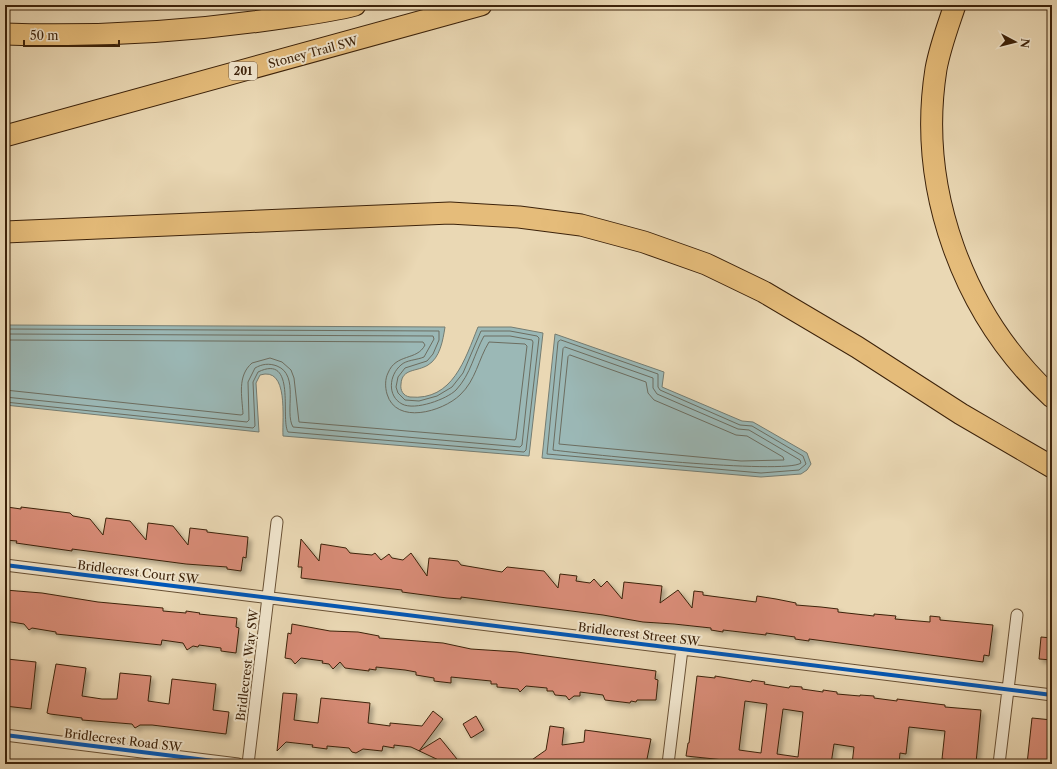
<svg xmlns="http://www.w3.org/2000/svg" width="1057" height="769" font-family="'Libre Caslon Text',serif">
<defs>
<filter id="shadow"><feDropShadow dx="3.5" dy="3.5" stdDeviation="2" flood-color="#0004"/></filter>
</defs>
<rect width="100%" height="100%" fill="#ead8b4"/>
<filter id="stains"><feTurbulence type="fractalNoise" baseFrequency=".005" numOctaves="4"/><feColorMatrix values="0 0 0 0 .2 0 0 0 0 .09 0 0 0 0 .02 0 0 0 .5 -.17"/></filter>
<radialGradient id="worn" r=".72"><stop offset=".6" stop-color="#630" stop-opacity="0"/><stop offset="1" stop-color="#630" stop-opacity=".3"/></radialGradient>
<!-- water -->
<path fill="#9bb8b6" stroke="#757c71" d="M5,325l440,2c-2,13 -5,31 -17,38 -11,7 -26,3 -27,19 -1,6 2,12 9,13 43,4 55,-38 68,-70h33l32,6 -14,123 -246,-20c-1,-18 6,-70 -23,-61l-4,8 3,49 -254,-27z
M555,334l109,38 -2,15 80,34 11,1 54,31 4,11 -4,6 -6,4 -40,3 -219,-19z"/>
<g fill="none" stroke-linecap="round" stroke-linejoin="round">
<!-- shore -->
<path stroke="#6c6d60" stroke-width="1" d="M5,329l434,2v9l-6,14 -6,7 -22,7 -7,9 -2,10 2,6 7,7 14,1 18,-5 15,-9 11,-14 18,-42h29l27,5 2,2 -13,112 -2,2 -236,-20c-8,-14 9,-79 -30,-60l-5,10 2,44 -2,2 -248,-26
M5,334l428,2 1,3 -10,18c-7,3 -18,3 -23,8 -12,10 -14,31 1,39 13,7 45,-5 54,-14 15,-16 18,-36 28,-54h26l22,4 1,2 -11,103 -2,2 -227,-20c-9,-15 7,-52 -16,-61 -8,-3 -15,-2 -22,2l-7,14 1,38 -2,2 -242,-25
M5,340l418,2 2,3c-8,16 -29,8 -37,28 -3,6 -3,14 -1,21 9,31 55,18 73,1 16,-15 18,-35 29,-53l36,2 2,2 -11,92 -1,2 -216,-18 -5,-44 -3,-8 -9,-8 -12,-4 -18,5c-15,13 -10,33 -9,51l-2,1 -236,-25
M561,340l97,34v13l2,3 80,35 12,1 51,30 3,8 -7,6 -38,3 -214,-19 11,-112z
M565,347l88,31v10l4,6 81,35 11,1 51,30 1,3c-16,12 -217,-9 -248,-13l10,-101z
M570,355l76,27 2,11 6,7 82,35 11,1 36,21 1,3 -43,1 -182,-17 9,-87z"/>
</g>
<!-- building -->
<path fill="#d88c77" stroke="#3c220a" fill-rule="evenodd" filter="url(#shadow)" d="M7,507l14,2v-2l49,6 3,3 17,3 13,16 3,-17 24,3 16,19 2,-17 25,3 15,19 2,-17 17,2v2l41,5 -2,21 -3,-1 -2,14 -14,-2v-2l-41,-3 -114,-15v2l-56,-8 1,-2 -12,-1v-32z
M301,539l18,22 2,-17 25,4 4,5 22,2 3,-2 6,7 8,-6 3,4 11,2 8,-7 16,23 2,-18 29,3 3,4 41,7 5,-5 37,4 14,17 2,-14 17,2 -1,5 14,2 4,-4 7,8 6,-6 15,18 2,-17 38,4 -2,17 18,-13 14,18 2,-17 9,1v3l53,7 1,-6 19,3 20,4v2l25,2 17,2v3l36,4v-2l22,2 -1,3 35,3v-6l10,1v3l53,5 -4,31 -5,-1 -1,7 -174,-23v2l-14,-2v-2l-29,-4v2l-43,-5v2l-12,-2v-2l-37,-4 -31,-2 -40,-7 -142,-18v2l-14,-1 -45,-6v-2l-17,-2 -84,-10 1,-11h-4z
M5,590l37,3 56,9 65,6v3l23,2v-2l14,2 -1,1 38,4 -1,9 3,1 -3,25 -15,-2v-3l-22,-3 -1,2 -5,-1 -6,4 -4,-7 -21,-3 -1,5 -105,-11v-2l-24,-4 -3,2 -5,-6 -19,-3z
M292,624l38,7 28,1 21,4v2l64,5 28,6 46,3 139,19 -1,8 3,1 -2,20h-19l-1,2 -5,-1 -1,2 -25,-3 -2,-5 -23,-3v4h-6l-5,4 -3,-4 -11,-1 -2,-4h-6v-3l-21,-2 -6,6 -2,-3 -21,-2v-3h-6v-3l-40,-4v6l-17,-2v-3l-18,-3v-3l-11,-2 -29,-3v3l-7,-1v2l-24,-3 -5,-6 -7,7 -4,-5 -7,-1 1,-2 -22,-3 -6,6 -4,-5 -6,-1 3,-25 3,1z
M1041,637l11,1v22l-13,-1z
M7,659l29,3 -5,47 -26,-3z
M56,664l30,4 -4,28 20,3h15l3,-26 31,3 -3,25 21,3 3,-25 44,5 -3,26 16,2 -3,22 -74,-9h-12l-5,3 -3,-4 -50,-4v-2l-32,-4 -3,-1z
M697,676l18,2v-2l36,6 1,-2 13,2 -1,2 25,4 1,-2 12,1v2l21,3v-2l14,2v2l23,2v-1l14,1v2l23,3v-2l48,6v2l36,3 -5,53 -34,-4 3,-28 -36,-4 -3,27 -6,-1 -1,11h-47l2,-17 -20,-3 -3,20h-93l-14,-2v-2l-38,-4 2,-13h1zM745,701l22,3 -6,49 -22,-3zM783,709l20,3 -5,45 -21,-3z
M283,693l14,1 -3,26 24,3 3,-25 49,5 -2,20 22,3v-3l32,3 11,-15 10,8 -24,32 21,-13 21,26h-14l-36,-17 -17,-2v3l-11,-2 -1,5 -19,-2 -7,4 -4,-1 -3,-4 -22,-2v3l-15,-2 1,-2 -27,-3 -9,9z
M476,716l8,14 -13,8 -8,-14z
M1032,718l20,2v44h-25z
M550,726l14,2 -2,17 22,-3 1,-12 66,9 -5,25h-120l20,-14z"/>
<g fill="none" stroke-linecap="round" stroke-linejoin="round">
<!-- street casing -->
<g stroke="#685034" stroke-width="13">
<path id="street" d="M5,565l1047,130
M5,735l233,29
M248,764l29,-242
M668,764l14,-115
M999,764l18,-149"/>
</g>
<!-- highway casing -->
<g stroke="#3c220a" stroke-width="23">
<path id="highway" d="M955,5c-7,21 -15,42 -19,64 -19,120 27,246 116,328
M5,34c90,3 180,-2 269,-15 27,-4 55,-7 81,-14
M5,136l476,-131
M5,232l445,-19 69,4 62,8 63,17 62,22 58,28 93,55 104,67 91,53"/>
</g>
<!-- street -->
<use href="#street" stroke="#f1e6ce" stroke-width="11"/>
<!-- highway -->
<use href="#highway" stroke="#e5bc7a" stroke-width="21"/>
<!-- cycleway casing -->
<g stroke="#f1e6ce" stroke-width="6">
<path id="cycleway" d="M5,565l1047,130
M5,735l233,29"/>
</g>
<!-- cycleway -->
<use href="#cycleway" stroke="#0057b8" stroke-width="4"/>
</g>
<g text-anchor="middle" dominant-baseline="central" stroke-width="4" stroke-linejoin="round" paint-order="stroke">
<!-- shield labels -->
<rect fill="#f1e6ce" stroke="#725d45" stroke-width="1" x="229" y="62" width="28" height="18" rx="3"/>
<g font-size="11" font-weight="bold" fill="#3c220a">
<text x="243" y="71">201</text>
</g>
<!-- street labels -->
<g font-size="12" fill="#3c220a" stroke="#f1e6ce">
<text transform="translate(313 52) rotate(-15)">Stoney Trail SW</text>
<text transform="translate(138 572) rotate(7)">Bridlecrest Court SW</text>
<text transform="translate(639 634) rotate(7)">Bridlecrest Street SW</text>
<text transform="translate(247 665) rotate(-83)">Bridlecrest Way SW</text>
<text transform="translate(123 740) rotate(7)">Bridlecrest Road SW</text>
</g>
</g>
<!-- margin -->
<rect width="1057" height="769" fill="none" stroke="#ead8b4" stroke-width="20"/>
<rect x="6" y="6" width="1045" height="757" fill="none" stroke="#3c220a" stroke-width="2"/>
<rect x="10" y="10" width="1037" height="749" fill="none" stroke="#3c220a"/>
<!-- north arrow -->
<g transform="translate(1015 42) rotate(97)" stroke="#f1e6ce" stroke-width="3" paint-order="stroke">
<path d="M0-3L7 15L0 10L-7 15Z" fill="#3c220a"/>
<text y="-6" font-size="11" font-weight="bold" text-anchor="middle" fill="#3c220a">N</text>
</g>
<!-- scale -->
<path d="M24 40v6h95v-6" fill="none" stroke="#3c220a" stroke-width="2"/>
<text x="30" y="40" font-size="12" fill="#3c220a" stroke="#f1e6ce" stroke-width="3" paint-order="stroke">50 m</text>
<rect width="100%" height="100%" filter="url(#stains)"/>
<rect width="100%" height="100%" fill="url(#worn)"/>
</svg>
